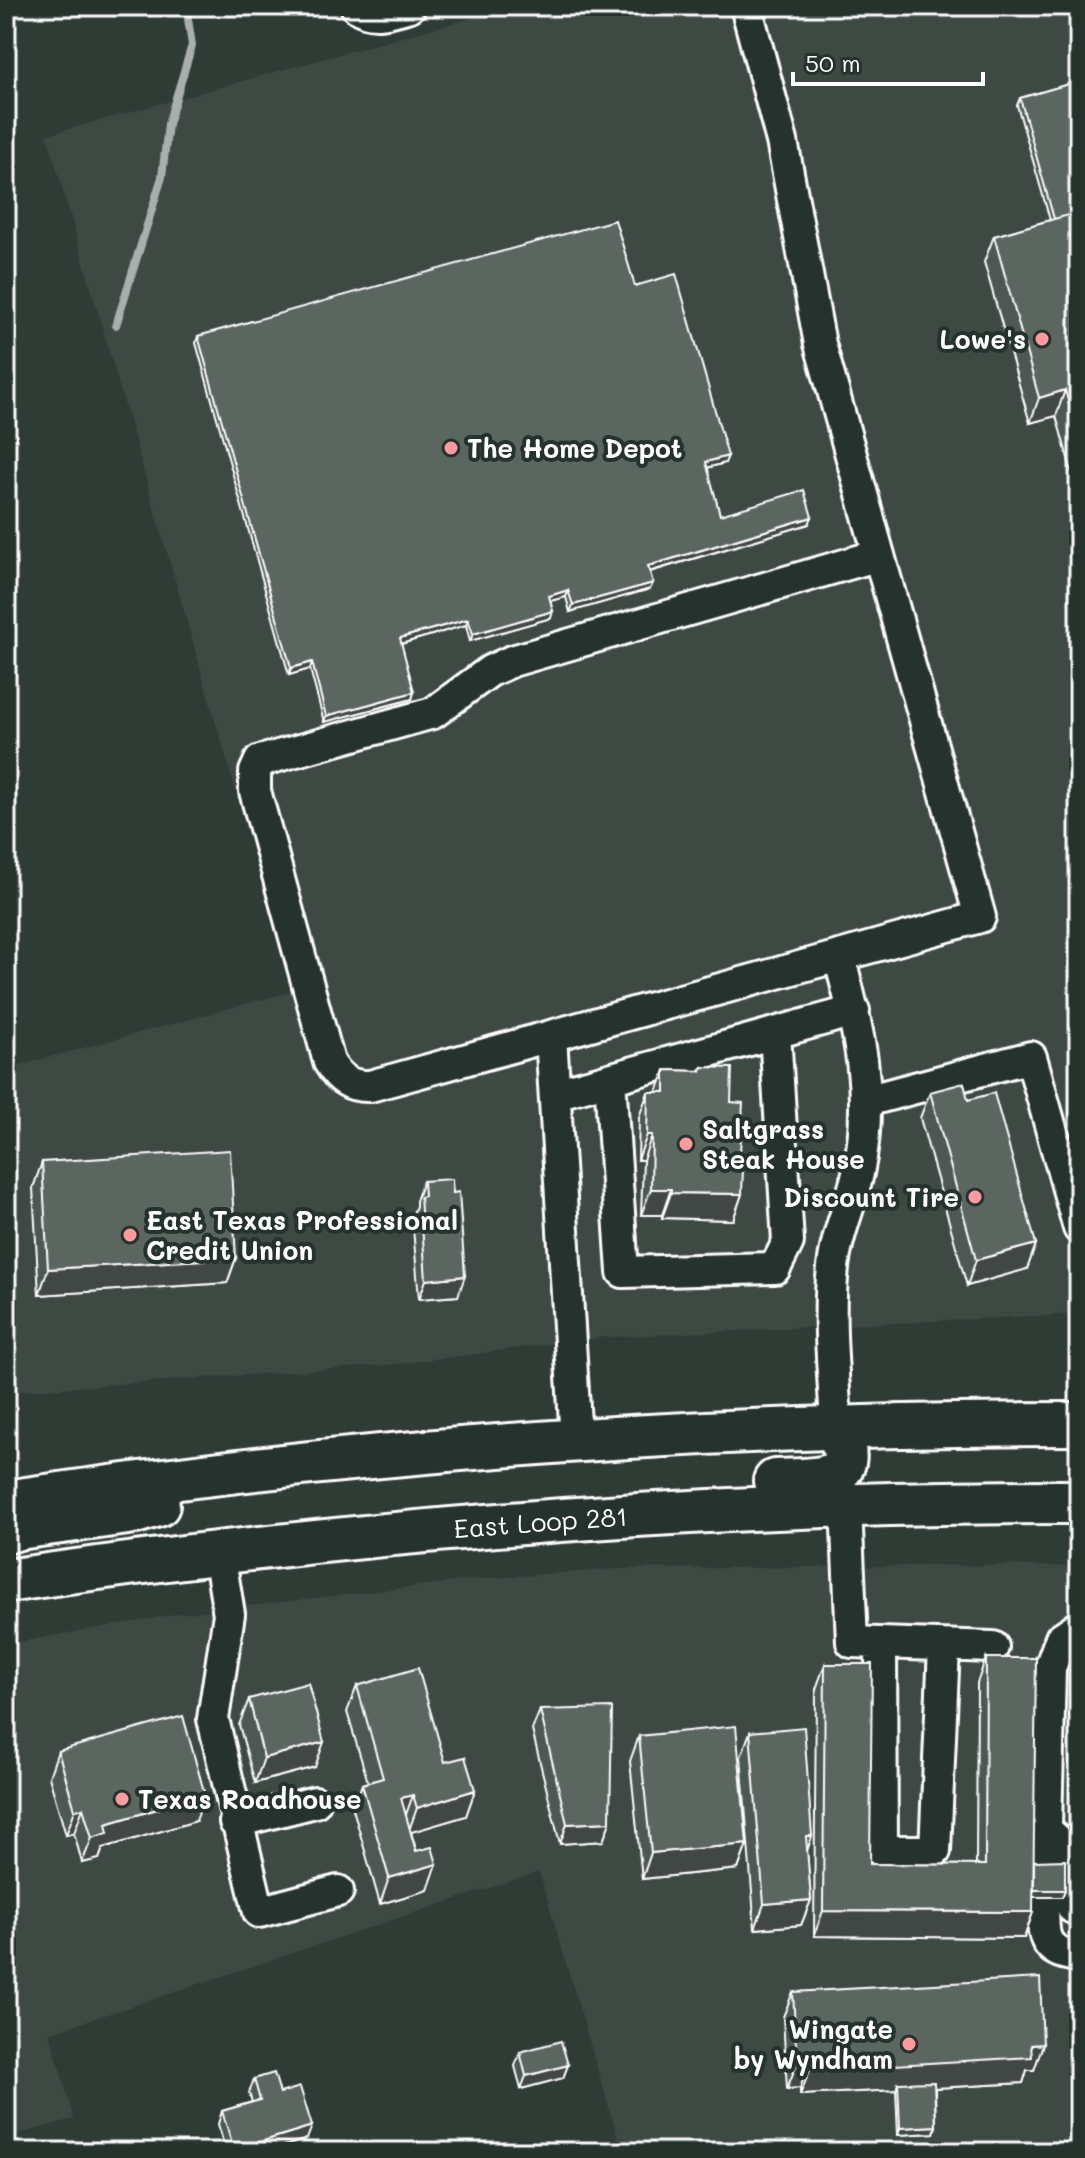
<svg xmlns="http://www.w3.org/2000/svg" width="1085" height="2158" font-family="Mali,sans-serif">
<rect width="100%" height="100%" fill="#2f3b35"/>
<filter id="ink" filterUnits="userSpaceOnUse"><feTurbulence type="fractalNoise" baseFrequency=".0125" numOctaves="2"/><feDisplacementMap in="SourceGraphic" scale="16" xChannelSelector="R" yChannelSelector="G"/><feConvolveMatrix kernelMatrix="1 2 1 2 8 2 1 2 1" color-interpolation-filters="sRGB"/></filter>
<g filter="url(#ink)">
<!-- built -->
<path fill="#3c4842" d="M514,6h565v1308l-473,23 -218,28 -382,27v-323l287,-78 -246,-856z
M1009,1565l70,2v585h-457l-83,-280 -489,161 24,86 -68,18v-493l172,-30 300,-35 137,-10z"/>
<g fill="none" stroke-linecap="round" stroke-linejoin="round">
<!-- stream -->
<path stroke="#a9afac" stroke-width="8" d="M116,325l46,-148 6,-53 24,-79 -6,-39"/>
<!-- minor casing -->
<g stroke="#fff" stroke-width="36">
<path id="minor" d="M356,6c17,13 35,5 54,0
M746,6l36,135 38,203 160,573 -610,169c-20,1 -31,-7 -41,-24l-74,-271v-19l5,-11 173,-48 57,-42 22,-10 367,-106
M551,1036l25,404
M610,1079l13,193 152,-4 13,-26 -13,-209
M555,1094l299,-83
M866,1101l165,-44 48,171
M836,1427c-2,-52 -9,-107 -3,-159 3,-33 18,-63 25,-95 17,-77 1,-143 -19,-217
M846,1506l6,136 141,5
M219,1553l10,61 -16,105 46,193 79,-21
M881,1644l1,207h53l9,-204
M235,1822l80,-20
M1046,1830l28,25 -1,53h6
M1045,1868l5,-200 11,-30 18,-12
M1044,1897c-1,33 -6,56 35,59"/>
</g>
<!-- highway casing -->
<g stroke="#fff" stroke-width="48">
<g id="highway">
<path d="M775,1481c41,-2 90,4 61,-54"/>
<path d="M6,1502c355,-54 714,-78 1073,-78"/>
<path d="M6,1532l12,-4 117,-16 23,-7"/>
<path id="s1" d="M6,1581c355,-52 714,-80 1073,-79"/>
</g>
</g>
<!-- minor -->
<use href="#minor" stroke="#26332d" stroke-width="30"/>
<!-- highway -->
<use href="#highway" stroke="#26332d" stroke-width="42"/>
</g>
<!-- wall -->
<path fill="#4e5853" stroke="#fff" stroke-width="2" d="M1079,81v416l-23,-81 -26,7 -46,-161 10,-26 56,-16 -33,-115 3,-7z
M635,286l90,177 -18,5 13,47 89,9 -159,48 3,11 -3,6 -80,23 -4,-15 -16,4 1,17 -81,23 -4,-16 -65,19 13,48 -2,7 -88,23 -14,-53 -21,6 -93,-332 2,-7z
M702,1067l29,35 11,92 -9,26 -71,-2v-3h-21l2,-55h-5l1,-43 9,-25h9l8,-22 35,1z
M930,1092l38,8 68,144 -9,25 -60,17 -47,-168z
M42,1162l194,96 -9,25 -188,12 -6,-107z
M423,1181l30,12 5,103 -39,3 -7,-83 4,-10v-5z
M986,1658l48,205 31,27 -3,7h-29v15l-9,26 -210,-2 2,-247 9,-25 45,200 106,1 1,-182z
M357,1686l88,76 30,28 -9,26 -55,16 17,58 -48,14 -27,-95 9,-25 6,-2 -21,-70z
M249,1699l66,68 -60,16 -16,-58z
M540,1710l70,112 -7,19 -43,3 -28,-114z
M750,1732l62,104 -5,15 4,49 -10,25 -46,4 -14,-172z
M639,1736l108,108 -9,25 -96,10 -12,-118z
M58,1751l138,70 -93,27 -4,11 -17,4 -8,-30 -8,2 -17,-58z
M793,1992l250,52 -9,26h-7l-4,13 -88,5 1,38 -2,7 -36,2 -2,-45 -96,5v-7l-13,1 -4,-72z
M520,2052l48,13 -5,13 -42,11 -6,-23z
M254,2079l26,14 27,46 -42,13h-39l-8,-28 4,-13 30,-9 -3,-9z"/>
<!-- shaded-wall -->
<path fill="#404744" stroke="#fff" stroke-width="2" d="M1065,390l-9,26 -26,7 9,-25z
M728,456l-3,7 -22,6 3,-7z
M812,517l-3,7 -164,49 3,-7z
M653,583l-3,6 -80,23 3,-7z
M568,590l-2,7 -20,5 3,-6z
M553,611l-2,7 -81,23 3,-7z
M468,619l-2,6 -69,20 3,-7z
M312,662l-2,7 -21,6 2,-7z
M414,692l-2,7 -88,23 2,-6z
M647,1135h5l-9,25h-5z
M651,1189h20l-9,26h-21z
M671,1193l71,1 -9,26 -71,-2z
M1036,1244l-9,25 -60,17 9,-26z
M236,1258l-9,25 -188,12 9,-26z
M465,1276l-7,20 -39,3 7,-19z
M324,1742l-9,25 -60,16 9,-25z
M475,1790l-9,26 -58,17 9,-25z
M205,1795l-9,26 -93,27 -4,11 -17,4 10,-25 14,-14z
M413,1795l-9,25 -3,-22z
M83,1808l-9,25 -8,2 9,-25z
M610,1822l-7,19 -43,3 7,-20z
M806,1836h6l-9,25z
M747,1844l-9,25 -96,10 9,-26z
M437,1864l-9,26 -48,14 9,-26z
M1034,1890h31l-3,7h-30z
M811,1900l-10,25 -46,4 9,-25z
M823,1911l210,1 -9,26 -210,-2z
M1043,2044l-9,26h-7l-4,13 -124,7 -1,-7 -2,7 -96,5 10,-25z
M809,2062l-9,26 -13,1 10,-26z
M568,2065l-5,13 -42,11 5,-13z
M312,2126l-5,13 -42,13h-32l1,-2z
M936,2126l-2,7 -36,2 2,-7z"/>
<!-- building -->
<path fill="#5b6661" stroke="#fff" stroke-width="2" d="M1079,81v131l-25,7 -34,-121z
M1079,212v227l-14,-49 -26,8 -45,-162z
M615,220l20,66 41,-12 52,182 -22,6 14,53 84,-25 8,27 -164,49 5,17 -80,22 -5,-15 -19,6 4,15 -80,23 -5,-15 -68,19 14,54 -88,24 -14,-54 -21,6 -93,-332z
M702,1067l30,1 -1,34 12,1 -4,66h4l-1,25 -71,-1v-4h-20l1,-54h-5l1,-43h17v-22l36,1z
M964,1083l4,17 26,-7 42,151 -60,16 -46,-168z
M230,1150l6,108 -188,11 -6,-107z
M452,1179l1,14 6,-1 6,84 -39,4 -6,-83 4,-1 -1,-15z
M986,1658h50l-3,254 -210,-1 2,-247h47l-2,200 115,1z
M418,1668l27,94 20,-5 10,33 -58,18 -4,-13 -12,3 15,53 16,-4 5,17 -48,14 -27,-94 21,-6 -26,-92z
M308,1683l16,59 -60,16 -15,-59z
M612,1708l-2,114 -43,2 -27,-114z
M183,1716l22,79 -99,29 2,9 -16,5 -9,-30 -8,2 -17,-59z
M736,1726l11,118 -96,9 -12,-117z
M804,1727l8,109h-6l5,64 -47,4 -14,-172z
M1065,1860v30h-31v-29z
M1040,1978l3,66 -12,1 1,12 -222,13 -1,-8 -12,1 -4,-71z
M561,2041l7,24 -42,11 -6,-24z
M274,2073l6,20 20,-6 12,39 -78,24 -12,-39 38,-11 -6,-21z
M934,2082l2,44 -36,2 -2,-45z"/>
</g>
<!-- markers -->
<g fill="#ff9aa2" stroke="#26332d" stroke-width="3">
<circle cx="1042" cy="339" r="8"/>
<circle cx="451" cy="448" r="8"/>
<circle cx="686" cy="1144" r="8"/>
<circle cx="975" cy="1197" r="8"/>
<circle cx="130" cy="1235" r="8"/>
<circle cx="122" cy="1799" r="8"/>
<circle cx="909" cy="2044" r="8"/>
</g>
<g text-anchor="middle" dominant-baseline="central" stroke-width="8" stroke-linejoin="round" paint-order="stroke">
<!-- poi labels -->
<g font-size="26" font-weight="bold" fill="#fff" stroke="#26332d" text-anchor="start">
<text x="1026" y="339" text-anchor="end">Lowe's</text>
<text x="467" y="448">The Home Depot</text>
<text x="702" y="1129">Saltgrass<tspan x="702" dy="30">Steak House</tspan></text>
<text x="959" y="1197" text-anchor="end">Discount Tire</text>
<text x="146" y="1220">East Texas Professional<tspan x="146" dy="30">Credit Union</tspan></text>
<text x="138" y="1799">Texas Roadhouse</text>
<text x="893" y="2029" text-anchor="end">Wingate<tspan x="893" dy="30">by Wyndham</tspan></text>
</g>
<!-- street labels -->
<g font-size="26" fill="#fff" stroke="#26332d">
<text stroke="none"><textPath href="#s1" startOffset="538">East Loop 281</textPath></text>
</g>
</g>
<!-- margin -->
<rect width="1085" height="2158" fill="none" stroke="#26332d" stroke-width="32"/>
<rect x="16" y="16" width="1053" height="2126" fill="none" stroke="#fff" stroke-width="3" filter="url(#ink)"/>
<!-- scale -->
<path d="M793 72v12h190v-12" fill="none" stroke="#ffffff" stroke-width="4"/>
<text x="805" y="72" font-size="24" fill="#ffffff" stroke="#26332d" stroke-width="6" paint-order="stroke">50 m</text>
</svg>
